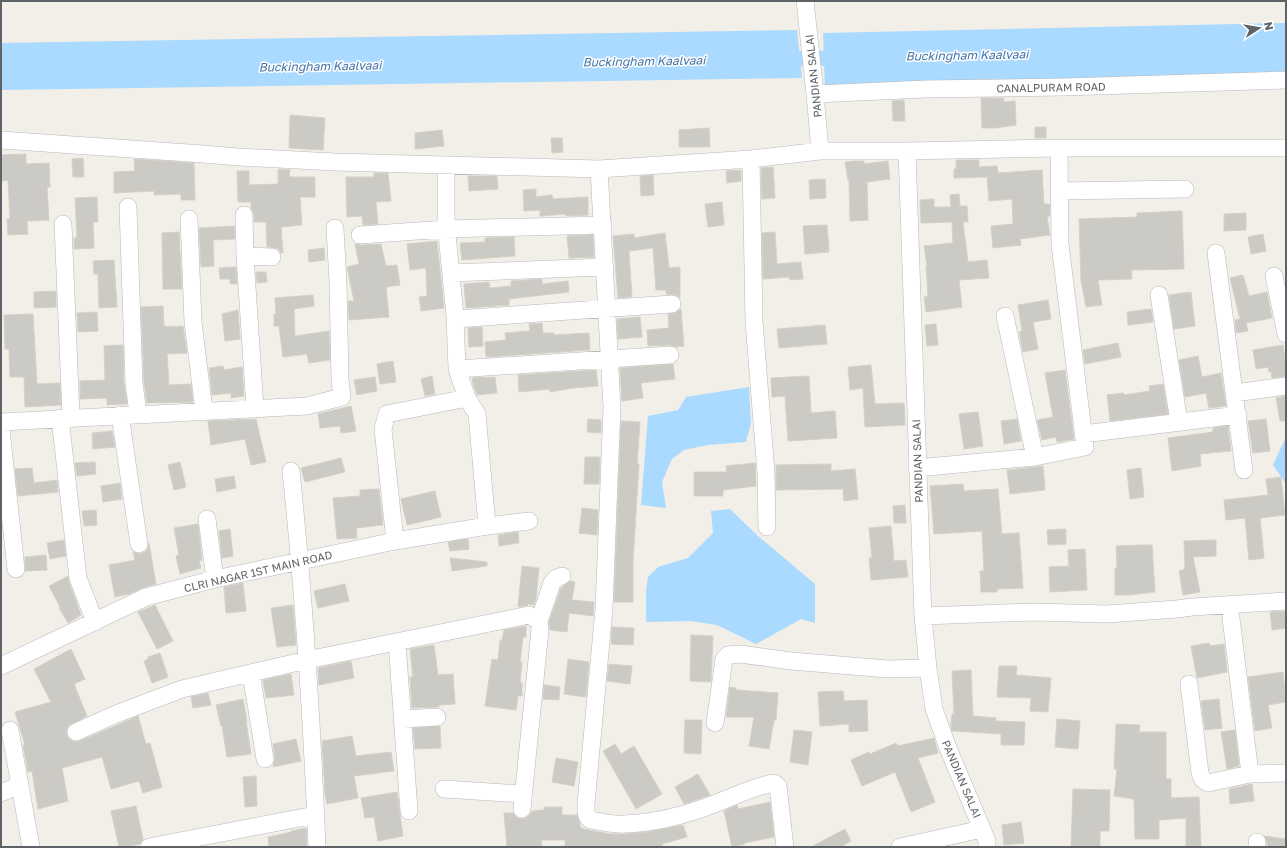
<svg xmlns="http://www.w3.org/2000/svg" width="1287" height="848" font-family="'Golos Text',sans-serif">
<rect width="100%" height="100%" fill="#f1efe8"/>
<!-- water -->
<path fill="#aadaff" d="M1286,23v56l-461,12 -2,-58z
M797,30l5,48 -801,12v-47z
M749,387l2,36 -5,19 -38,3 -24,5 -12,9 -10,23 4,26 -25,-3 7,-89 30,-6 8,-13z
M1286,437v47l-13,-19z
M730,509l28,27 57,48v39l-14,-4 -45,25 -39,-19 -26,-4 -45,1v-31l2,-14 10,-10 30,-9 25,-25 -2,-22z"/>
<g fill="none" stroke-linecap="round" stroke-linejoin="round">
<!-- canal -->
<path stroke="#aadaff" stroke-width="15" d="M781,59l62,-1"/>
</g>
<!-- building -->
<path fill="#cccac5" stroke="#d6d1c6" d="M981,98h23v4l11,-1 1,24 -20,3h-14z
M904,100l1,21h-12l-1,-20z
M290,115l35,3 -2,32 -34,-2z
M1035,127h11v11h-11z
M709,128l1,19h-31v-17z
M442,130l2,16 -29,3v-16z
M551,138h11l1,14 -11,1z
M26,154v10l23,-1 1,24h-3l2,33 -22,1 1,13 -20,1 -1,-16h3l-2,-39 -7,1v-26z
M83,158l1,19h-11l-1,-18z
M134,159l60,4 1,37h-14v-6l-27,1v-4l-40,2v-21l21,-1z
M956,160h23v7l18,-1 1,7 44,-3 2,34h6v12h-3l3,19 -30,4 1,6 -28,3 -2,-22 22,-2 -1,-25 -23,2 -2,-24 -33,1v-9h2z
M856,161h8v3l24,-3 2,18 -23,3 1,38 -18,1 -1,-41h-1l-3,-18z
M773,167l2,31 -13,1 -1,-31z
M278,169l12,1 -1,7h26v20h-15l2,28 -21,2 2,26h-2l-4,-5 -10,-1 -1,-25h-12v-8l-3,-6v-6h-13l-1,-31h12v14l29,-1z
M741,170v11l-14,2 -1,-12z
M374,173h14l3,28 -15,1 2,22 -15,1 -1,-9 -15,1 -1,-40h28z
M653,175l1,20 -13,1 -1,-20z
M468,176h29l1,13 -29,2z
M825,179l1,19 -16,1 -1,-19z
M536,189v8l16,-2 1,4 35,-2v18l-22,1 -1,-2 -25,2v-6l-16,1 -1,-21z
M959,194l1,12h7l1,16h-5l5,40 19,-2 2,18 -30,2 3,27 -36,5 -2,-15 4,-1 -2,-30h1l-3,-20 29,-3 -1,-21 -31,1 -1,-23 14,-1v8h17l-1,-12z
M97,197l1,25h-5l1,26 -20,1v-11l3,-1 -2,-39z
M722,202l2,23 -16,2 -3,-23z
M1182,211l2,58 -53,1 1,9 -34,1 4,25 -16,2 -5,-27 -2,-61 58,-2v-4z
M1246,213v17l-22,1v-17z
M827,225l2,27 -24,2 -2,-28z
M234,226l1,13 -22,1 1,26 -13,1 -2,-39z
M179,232l3,57h-19l-1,-56z
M775,232l2,32 24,-2 2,17 -13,1 -1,-3 -26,2 -1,-46z
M665,233l4,35 11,-1v31l-4,-3 -10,-1v-4h-10l-3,-42 -24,3 3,46 -14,1 -5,-62 21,-2v4z
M1263,234l3,17 -15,3 -3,-17z
M593,235l1,22 -25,1 -2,-22z
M514,237l1,19 -53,4 -2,-17 25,-1v-4z
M437,241l7,67 -23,3 -2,-14 8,-1 -1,-28 -16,2 -3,-26z
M355,244l6,1 20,-1 5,22 11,-1 3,20 -14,2 3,30 -40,3 -1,-19h6l-7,-34 12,-3z
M324,248l1,12 -16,2 -1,-12z
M114,260l3,47 -18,1 -1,-34h-4l-1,-13z
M236,267l1,17h-7v-5h-10l-1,-11z
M256,272h10l1,10 -10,1z
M1243,275l6,21 18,-4 5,26 -26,5 2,8 -12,2 -1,-13 5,-1 -10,-41z
M542,279v5l26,-3 1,11 -60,7v6l-43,3 -2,-24 25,-2 1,6 21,-2v-5z
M56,291v16l-22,1v-16z
M1191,292l4,34 -21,3 -5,-34z
M313,295l1,11 -20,3 1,27 34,-5 1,29 -21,3 -2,-9 -24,3 -4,-31h-5v-12h2l-1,-16z
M1048,300l3,19 -18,3 5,27 -15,3 -4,-20 3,-1 -4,-26z
M163,306l1,19h1v2l18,-1 4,27 -20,1 2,31 22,-1 2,18 -46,1 -3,-21 -3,-75z
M681,309l3,37 -8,1 -7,-2 -21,1 -1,-16 22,-2 -1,-14 9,-2z
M1151,309l2,13 -25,3 -1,-13z
M238,310l2,29 -15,2 -3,-27z
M97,312l1,19 -20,1 -1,-19z
M33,314l4,70 23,-1 1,22 -36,2 -1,-30h-14l-1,-28h-4l-1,-34z
M640,317l2,20 -24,2 -1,-20z
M542,323l1,10h11v2l35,-2 1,17 -104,7 -1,-15 21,-2 -1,-7 25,-2 -1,-7z
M936,324l2,21 -11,1 -2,-21z
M825,325l2,19 -48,4 -2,-19z
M482,327l1,19 -14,1 -1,-19z
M1118,343l3,14 -36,7 -2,-14z
M123,345l1,38 3,21 -20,1v-7l-27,1v-18l25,-1 -1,-34z
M1283,345l3,20v11l-14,2 -1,-7 -2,1 -1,-5 -12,2 -3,-19z
M1198,356l4,21 19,-4 5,33 -17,2 -3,-15 -21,4 -6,-37z
M393,361l3,21 -16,2 -3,-20z
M673,364l2,15 -34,4 2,15 -21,3 -2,-33z
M871,365l4,39 29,-1 1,22 -40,2 -2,-39 -13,2 -2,-23z
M223,366l1,4 18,-3 2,29 -13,2v-5l-19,2 -3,-27z
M596,370l2,16 -25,2 -23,4v-3l-31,3 -1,-17z
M1065,370l9,69 -17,3 -1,-5 -14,3 -5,-20 16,-3 -8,-44z
M432,376l3,18 -10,2 -4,-17z
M809,376l2,37 24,-2 2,27 -49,3 -3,-45 -13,1 -1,-19z
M375,377l2,14 -20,4 -3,-15z
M495,377l2,16 -20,2 -4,-11 -1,-6z
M1163,384l5,30 -58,7 -3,-26 17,-2v2l26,-4 -1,-5z
M1286,396v25h-6l-4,-23z
M351,406l5,25 -15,2 -1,-7 -20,2 -2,-14z
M978,412l5,34 -19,3 -5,-35z
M256,419l10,43 -15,3 -6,-26 -34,6 -3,-24z
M588,419l13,1v13l-14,-1z
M1017,419l4,22 -17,3 -3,-23z
M1266,419l4,32 -17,2 -5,-32z
M621,421l19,1 -3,42h2l-6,98v40h-19z
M1228,426l3,25 -31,3 1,12 -29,5 -4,-33 45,-6v-4z
M112,431l3,16 -22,2 -1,-16z
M585,457h15l-1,27h-15z
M341,458l4,14 -40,10 -4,-14z
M95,462l1,12 -19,2 -2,-13z
M180,462l6,25 -12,3 -6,-25z
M755,463l1,23 -33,4v6h-29v-24h33l-1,-6z
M831,464v7l24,-2 3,30 -14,2 -1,-12 -67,1v-25z
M1043,466l2,24 -35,4 -3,-24z
M32,468l2,15 23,-3 1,12 -40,4 -3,-27z
M1141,468l3,29 -14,2 -3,-29z
M234,476l2,12 -19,4 -2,-13z
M1281,477l4,38 -25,3 4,40 -15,2 -4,-42 -19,2 -2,-20 44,-5 -2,-16z
M120,483l2,16 -19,3 -2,-16z
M963,484l1,7 34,-2 4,45 17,-1 4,55 -26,1v3h-16l-1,-21h4l-2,-40 -48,3 -4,-48z
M379,489l4,36 -27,3 1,10 -20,1 -4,-41 27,-2v-6z
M435,491l6,26 -34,8 -6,-26z
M905,505l1,18h-12l-1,-17z
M582,508l16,2 -1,25 -18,-2z
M96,510l1,15 -13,1 -2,-15z
M198,524l4,36 -3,1 2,7 -21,6 -4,-18 3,-1 -5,-27z
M891,526l3,35 12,-1 2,17 -37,3 -2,-22h3l-3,-30z
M230,529l3,27 -11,2 -3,-27z
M1066,529v15l-18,1 -1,-15z
M518,532l1,11 -20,3 -1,-11z
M468,539l1,10 -19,2 -2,-9z
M64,540l2,16 -16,3 -3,-16z
M1216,540v16l-23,1 7,35 -17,3 -4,-24 6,-2 -1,-28z
M149,543l7,41 -14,4 -13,6 -14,3 -6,-32 26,-5 -2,-8 7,2 5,-2 3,-4z
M1142,545h10l3,47 -26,3h-14v-27h2l-1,-22z
M1085,549l2,41 -37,2 -1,-25 20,-1 -1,-16z
M46,555l1,15 -22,1v-14z
M450,558l37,4v4l-35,5z
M522,566l17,2 -3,31 -2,6 -6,-1v1l-10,2z
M68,576l1,6 12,33 -13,8 -9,-15 1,-1 -11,-21z
M570,581l5,1 -3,18 22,2 -1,14 -24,-3 -2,19 -17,-2 -1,-8 12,-34z
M243,583l3,28 -20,2 -2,-26z
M345,584l4,17 -31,7 -4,-17z
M155,605l18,36 -16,8 -19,-37z
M293,605l3,40 -19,2 -6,-39z
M1286,611v17l-14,2 -2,-18z
M526,626v11h-3l-3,25h2l-2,20 2,1v13h-4l-2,14 -31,-4 7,-47 6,1 2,-20h2l2,-10z
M612,627l22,1 -1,17 -22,-1z
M691,635l22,1 -2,46 -21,-1z
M1209,643l1,3 14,-2 3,28 -30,6 -6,-32z
M434,645l4,30 15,-1 2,30 -16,1v2l-27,1 -2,-31h3l-3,-28z
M71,649l14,30 -11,5 13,32 -19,10 -2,5 1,5 3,4 5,2 5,-1 58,-25 8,28 4,-1 12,44 -19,6 -4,-12 -28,8 -9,-32 -40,11 6,33 -30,8 -6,-38 -4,1 -5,-27h2l-10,-33 36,-10 -17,-33z
M160,653l8,24 -16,6 -8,-22 4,-2v-2z
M568,659l21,3 -3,35 -22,-3z
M351,661l3,17 -35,7 -1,-17z
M609,664l23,2 -2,18 -23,-3z
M999,666h18l-1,9 35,3 -3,34 -18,-1 1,-13 -34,-1z
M971,670l2,46 23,2v3l29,1 -1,23h-23v-11l-49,-3 -1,-5 1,-12h2l-2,-43z
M1283,672l3,30 -18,3 4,23 -17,3 -7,-54z
M291,674l3,21 -28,3 -3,-18z
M544,685l16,2 -1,13 -16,-1z
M730,687l6,1v2l42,3 -2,27h-2l-5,29 -20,-3 5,-29h-28z
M843,691l1,10 23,-1 1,31 -19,1v-8l-29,2 -2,-34z
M208,693l3,12 -18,3 -2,-11z
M243,699l4,22h-1l5,33 -24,3 -5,-31h-1l-5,-21z
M1219,699l3,29 -17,2 -4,-29z
M1057,719l23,2 -2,28 -23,-2z
M685,720h17l-1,34 -17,-1z
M1116,724l24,1 -1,7h27v47h5v19l28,-1 2,49h-15v-28l-27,2v19h-24l-1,-40 -20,-3 3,-27h-3z
M440,726l1,22 -26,1 -2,-21z
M794,730l18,2 -4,33 -18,-3z
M1235,730l4,36 -12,3 -6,-37z
M352,736l4,20 35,-4 3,19 -40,5 4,22 -31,6 -2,-11 -3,-52z
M934,738l4,15 -20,5 17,44 -24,10 -16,-40 -33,14 -11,-26 18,-8 1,2 26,-11 2,3z
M296,739l5,22 -28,6 2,-9 -2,-14z
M615,744l6,10 13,-8 28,48 -26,15 -33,-58z
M556,758l22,4 -4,24 -22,-4z
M698,774l12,21 -26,9 -9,-17z
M256,776l1,30 -12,1 -2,-30z
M1252,784l2,17 -24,3 -1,-15z
M1073,789l37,1 -1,41h-9v16h-29z
M397,792l6,44 -25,5 -4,-24 -9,1 -4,-20z
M770,802l4,35 -30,6 1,1 -13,3 -8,-36 13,-6 1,4z
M136,806l7,33 -3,5 -15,3h-6l-8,-36z
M544,807h18v8h15l3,9 1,4 8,2 21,4h14l24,-2 35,-7 4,12 -25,7 1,3h-98v-7h-24l1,7h-35l-3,-34h9l3,4 5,2 5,-1 4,-3 2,-4 12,-1z
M1021,822l3,21 -20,2 -2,-20z
M306,828l1,19h-38l-1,-10 24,-5 -1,-1z
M845,829l6,12 -11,6h-29z
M1264,836l22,3v8h-19v-5z"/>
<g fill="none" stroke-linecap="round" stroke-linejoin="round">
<!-- minor casing -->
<g stroke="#b5b8bc" stroke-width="18">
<path id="minor" d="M805,1l10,93 5,57
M815,94l111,-5 138,-2 222,-7
M1,140l202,14 35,3 97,5 264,7 152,-10 69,-8h87l16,465 5,52 6,41 14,39 39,93v6
M907,151l152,-3h227
M751,159l3,162 12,152 1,54
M446,165v59l9,92 2,53 10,29 10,16 10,112
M599,169l13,238 -8,202 -18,195c0,5 -1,13 5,16 11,2 22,5 33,4 30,-1 62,-9 90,-20 19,-7 40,-18 60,-21l4,3 7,61
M1059,191l126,-2
M128,207l6,176 4,31
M244,215l1,41 10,153
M189,219l4,103 11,89
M63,224l8,193
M360,235l86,-6 157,-4
M1216,253l28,217
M245,256l27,1
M451,273l154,-6
M1274,276l12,58
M1159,295l20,127
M1005,316l30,141
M455,319l217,-15
M457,369l213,-14
M1235,393l51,-7
M120,415l19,129
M60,418l18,160 17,44
M1,422l306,-16 35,-9 -2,-17 -2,-97 -3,-55
M1,430l15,139
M1083,434l155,-19
M917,468l118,-11 50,-10 -25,-203 -1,-96
M291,471c13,125 21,251 26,376
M207,519l8,60
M395,541l-12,-112 4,-15 80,-16
M923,616l111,-4 73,2 70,-5 15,-2 94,-6
M1231,618l19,156
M539,621l13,-38 4,-5 6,-2
M397,642l12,169
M1,666l145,-69 69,-18 180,-38 92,-15 42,-5
M251,673l14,86
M1189,684l11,89 3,7 5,3 42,-9 36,-1
M403,719l34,-2
M715,723l9,-64 4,-4 12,-1 51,7 97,8 40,-1
M10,730l21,117
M76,732l40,-18 66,-25 125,-29 222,-45 10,6 1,9 -18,179
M444,789l79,5
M1,793l19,-8
M1257,842v5
M149,847l166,-32
M900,847l82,-18"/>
</g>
<!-- minor -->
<use href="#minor" stroke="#fff" stroke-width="17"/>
</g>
<g text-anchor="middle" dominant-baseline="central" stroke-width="3" stroke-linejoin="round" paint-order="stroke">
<!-- street labels -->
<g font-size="11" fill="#5f6368" stroke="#fff">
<text transform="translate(813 76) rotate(-96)">PANDIAN SALAI</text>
<text transform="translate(1051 87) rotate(-1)">CANALPURAM ROAD</text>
<text transform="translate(917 461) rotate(-92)">PANDIAN SALAI</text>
<text transform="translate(258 571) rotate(-13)">CLRI NAGAR 1ST MAIN ROAD</text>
<text transform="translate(962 779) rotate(67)">PANDIAN SALAI</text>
</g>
<!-- water labels -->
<g font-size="12" font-style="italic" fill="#4174aa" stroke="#fff">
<text transform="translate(967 55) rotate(-1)">Buckingham Kaalvaai</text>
<text transform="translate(644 61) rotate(-1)">Buckingham Kaalvaai</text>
<text transform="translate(320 66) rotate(-1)">Buckingham Kaalvaai</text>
</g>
</g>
<!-- border -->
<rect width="1287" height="848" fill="none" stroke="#5f6368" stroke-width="4"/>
<!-- north arrow -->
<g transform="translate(1259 28) rotate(78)" stroke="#ffffff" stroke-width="3" paint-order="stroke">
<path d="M0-3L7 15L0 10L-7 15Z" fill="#5f6368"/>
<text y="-6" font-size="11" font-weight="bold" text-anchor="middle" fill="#5f6368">N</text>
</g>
</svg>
